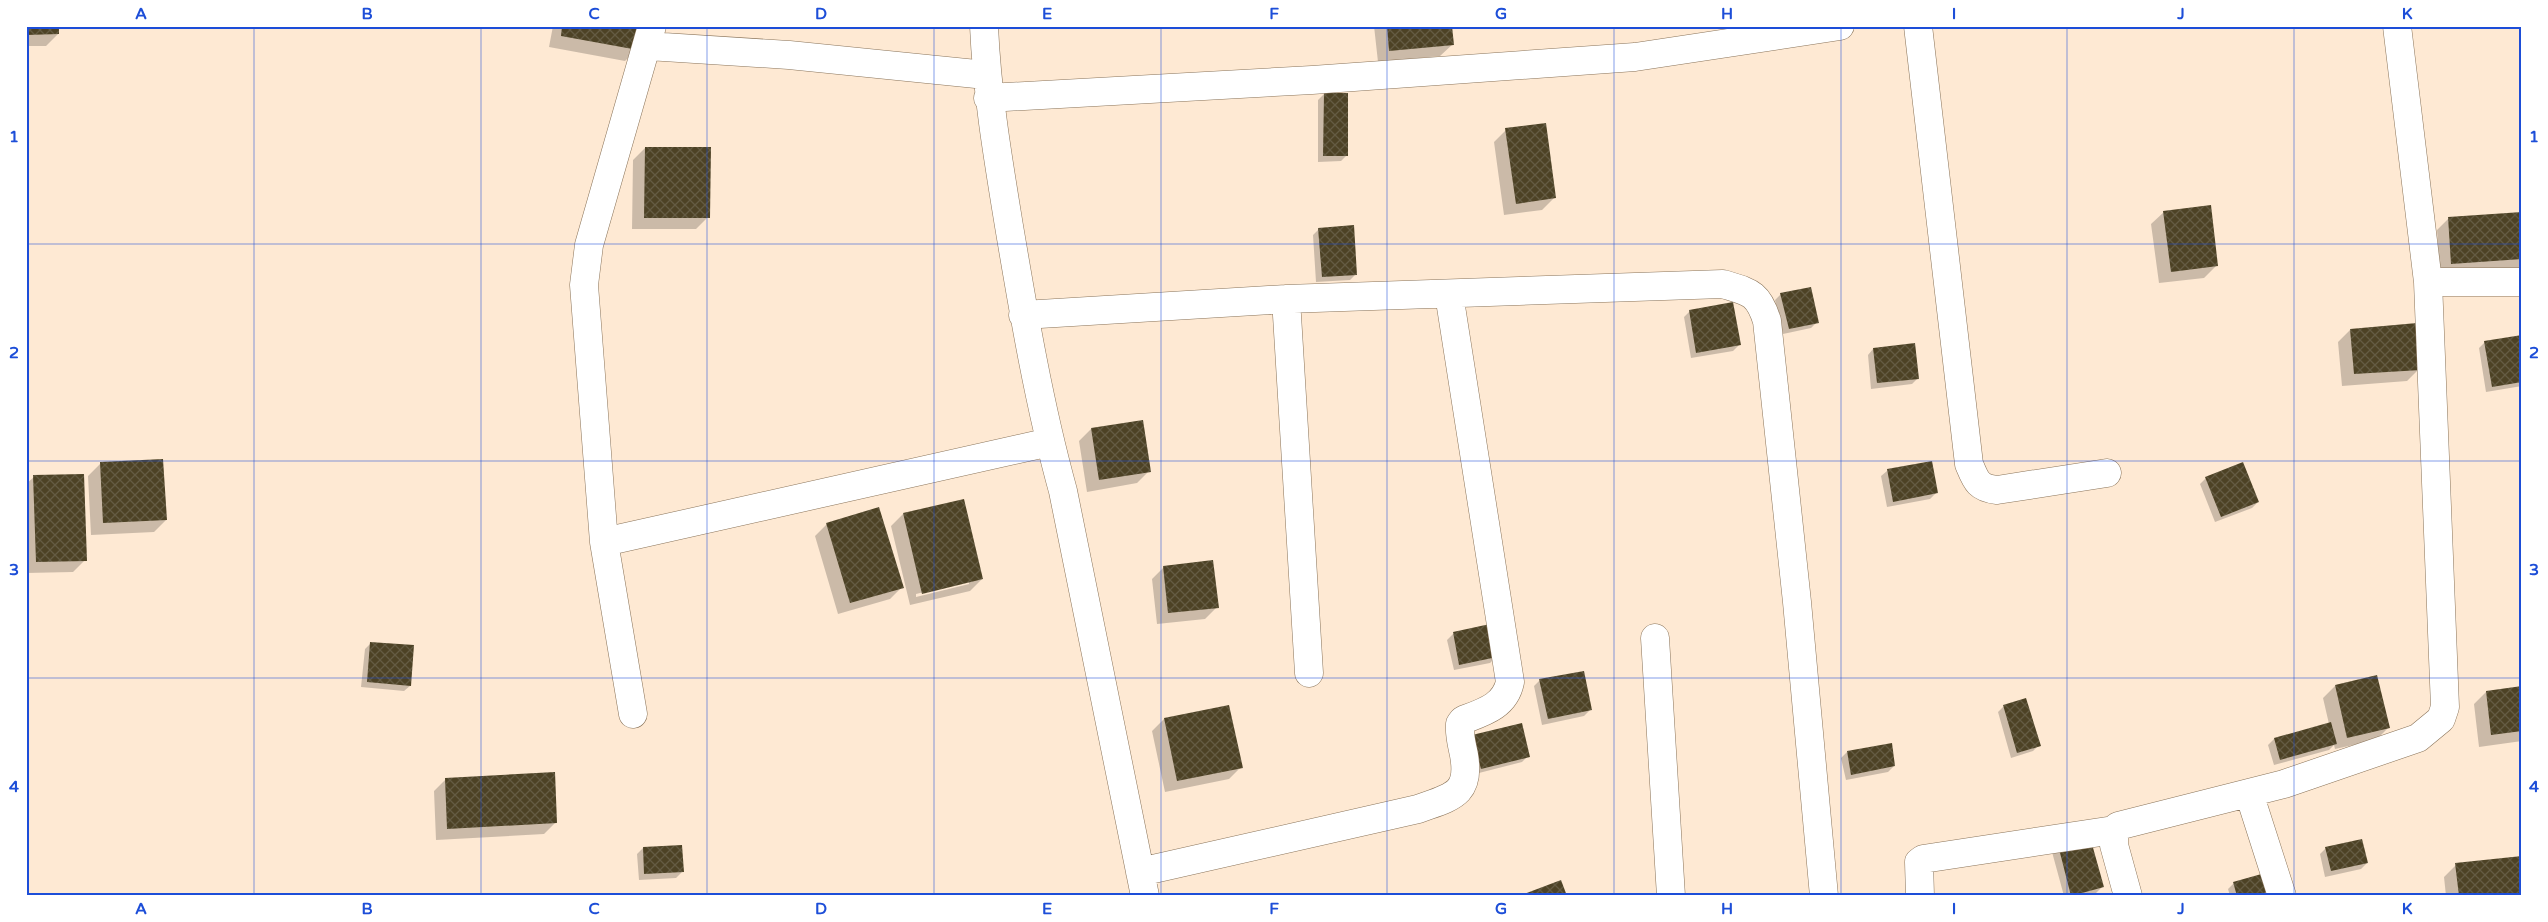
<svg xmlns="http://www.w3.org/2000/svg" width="2548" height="922" font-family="'Varela Round',sans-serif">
<defs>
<pattern id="building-cross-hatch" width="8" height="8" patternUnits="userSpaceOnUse" patternTransform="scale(1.25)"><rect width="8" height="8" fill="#4d4225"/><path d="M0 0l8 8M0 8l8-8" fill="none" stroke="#645b43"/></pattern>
</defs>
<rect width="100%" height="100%" fill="#fee9d3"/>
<!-- shadow -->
<path fill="#0003" fill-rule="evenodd" d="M26,26l32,8 -12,12h-20z
M553,26h88l-4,23 -12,12 -76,-14z
M1374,26h77l2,18 -13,12 -62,6z
M1324,94l23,61 -6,6 -23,1v-62z
M1506,130l48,68 -12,12 -38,5 -10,-73z
M645,148l63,69 -12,12h-64l1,-69z
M2164,212l52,54 -12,12 -45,5 -8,-59z
M2522,213v54l-4,3 -78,6 -3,-46 12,-12z
M1319,229l37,45 -6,6 -34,2 -3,-47z
M1781,294l36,28 -6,6 -28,6 -8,-34z
M1690,311l49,34 -6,6 -42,7 -7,-41z
M2350,330l69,39 -12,12 -65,5 -4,-44z
M2522,336v50l-36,6 -7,-44 6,-6z
M1873,349l45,29 -6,6 -41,5 -3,-34z
M1141,421l8,50 -12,12 -50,9 -8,-51 12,-12z
M100,464l66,56 -12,12 -63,3 -3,-59z
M1887,471l49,22 -6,6 -43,8 -6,-31z
M34,477l51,83 -12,12 -47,1v-89z
M2206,478l52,24 -6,6 -37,14 -15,-38z
M903,514l79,65 -12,12 -60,14 -19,-79zM969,581v3l-53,13v-3z
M827,524l75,63 -12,12 -52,15 -23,-78z
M1164,567l53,40 -12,12 -48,5 -5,-45z
M1489,626l7,31 -6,6 -36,7 -7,-30 6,-6z
M371,643l39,43 -6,5 -43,-4 4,-38z
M1540,680l50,30 -6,6 -42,9 -8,-39z
M2335,686l53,42 -12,12 -41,9 -1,-4 -5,5 -55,15 -6,-20 6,-6 55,-15 -6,-26z
M2522,688v53l-43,6 -5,-43 12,-12z
M2004,706l35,39 -6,6 -22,7 -13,-46z
M1164,719l77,48 -12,12 -64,13 -13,-61z
M1467,742l61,14 -6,6 -47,12z
M1847,752l47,14 -6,6 -42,8 -5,-22z
M446,779l110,43 -12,12 -108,6 -2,-49z
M2058,846l44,41 -6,6 -9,3h-23l-12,-44z
M643,848l39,24 -6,6 -37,2 -2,-26z
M2326,848l41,15 -6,6 -36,8 -5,-23z
M2456,865l66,31h-76l-2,-19z
M2234,883l35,8 -5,5h-34l-2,-7z"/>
<!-- building -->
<path fill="url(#building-cross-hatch)" d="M26,26h33v8l-33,1z
M562,26h80l-4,24 -77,-14z
M1387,26h65l2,19 -65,6z
M1324,93h24v63h-25z
M1546,123l10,75 -40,6 -11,-76z
M645,147h66l-1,71h-66z
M2211,205l7,61 -47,6 -8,-61z
M2522,212v47l-71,5 -3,-47z
M1354,225l3,50 -35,2 -4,-49z
M1811,287l8,36 -30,6 -9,-36z
M1733,302l8,43 -45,8 -7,-43z
M2417,323l4,47 -67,4 -4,-45z
M2522,335v47l-30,5 -8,-46z
M1915,343l4,36 -42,4 -4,-35z
M1143,420l8,52 -52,8 -8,-52z
M163,459l4,61 -64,3 -3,-61z
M1932,461l6,32 -45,9 -6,-33z
M2243,462l16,40 -38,15 -16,-40z
M84,474l3,87 -51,1 -3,-87z
M964,499l19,80 -61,15 -19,-81z
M879,507l25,81 -54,15 -24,-80z
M1213,560l6,48 -51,5 -5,-47z
M1490,624l7,33 -38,8 -6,-33z
M370,642l44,3 -3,41 -44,-4z
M1584,671l8,39 -44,9 -9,-40z
M2377,675l13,53 -43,10 -12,-53z
M2522,686v45l-31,4 -5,-44z
M2026,698l15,48 -24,7 -14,-48z
M1229,705l14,63 -66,13 -13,-63z
M2331,722l6,22 -57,16 -6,-22z
M1522,723l8,34 -49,12 -9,-34z
M1892,743l3,23 -44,9 -4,-24z
M555,772l2,51 -110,6 -2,-51z
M2090,837l14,50 -33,9 -13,-51z
M2362,839l6,24 -37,8 -6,-24z
M682,845l2,27 -40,2 -1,-27z
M2522,856v40h-63l-4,-33z
M2265,873l5,18 -15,5h-18l-4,-14z
M1561,880l6,16h-48z"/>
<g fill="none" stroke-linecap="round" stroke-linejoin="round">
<!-- minor casing -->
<g stroke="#8a745a" stroke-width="29">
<path id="minor" d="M984,26c3,68 14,133 25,200 15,89 30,178 54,265l82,405
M1918,26l51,438c7,17 9,24 28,26l110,-17
M648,46l141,9 197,20
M988,98l324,-18 323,-23 205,-31
M2428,282h94
M1286,299l23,374
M1023,315l263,-16 437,-15c26,8 35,8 44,37l30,281 27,294
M604,542l-20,-257 5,-40 63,-219
M1655,638l16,258
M633,714l-29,-172 446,-100
M2249,793l33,103
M1140,872l278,-63c33,-12 53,-14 46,-54 -2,-10 -5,-20 -4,-31l3,-4c21,-8 42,-14 47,-38l-61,-388
M1920,896l-1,-34 4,-3 191,-29
M2128,896l-14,-51v-15l4,-4 166,-42 134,-46 23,-19 4,-12 -17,-425 -31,-256"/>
</g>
<!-- minor -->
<use href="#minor" stroke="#fff" stroke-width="28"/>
</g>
<!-- grid -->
<path fill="none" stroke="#1d4ed8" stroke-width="1" stroke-opacity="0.55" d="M254,26v870M481,26v870M707,26v870M934,26v870M1161,26v870M1387,26v870M1614,26v870M1841,26v870M2067,26v870M2294,26v870M26,244h2496M26,461h2496M26,678h2496"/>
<!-- border -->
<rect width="2548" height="922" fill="none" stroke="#ffffff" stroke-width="55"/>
<rect x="28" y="28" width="2492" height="866" fill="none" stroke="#1d4ed8" stroke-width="2"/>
<g font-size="16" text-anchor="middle" font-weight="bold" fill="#1d4ed8">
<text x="141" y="19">A</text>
<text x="367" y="19">B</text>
<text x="594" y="19">C</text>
<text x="821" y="19">D</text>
<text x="1047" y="19">E</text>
<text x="1274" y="19">F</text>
<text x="1501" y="19">G</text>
<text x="1727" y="19">H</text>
<text x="1954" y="19">I</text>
<text x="2181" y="19">J</text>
<text x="2407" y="19">K</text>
<text x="14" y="142">1</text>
<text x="2534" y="142">1</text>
<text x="14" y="358">2</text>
<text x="2534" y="358">2</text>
<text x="14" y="575">3</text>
<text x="2534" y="575">3</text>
<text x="14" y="792">4</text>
<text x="2534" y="792">4</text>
<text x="141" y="914">A</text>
<text x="367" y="914">B</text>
<text x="594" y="914">C</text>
<text x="821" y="914">D</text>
<text x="1047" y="914">E</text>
<text x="1274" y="914">F</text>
<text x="1501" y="914">G</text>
<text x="1727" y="914">H</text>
<text x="1954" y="914">I</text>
<text x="2181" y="914">J</text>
<text x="2407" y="914">K</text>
</g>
</svg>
